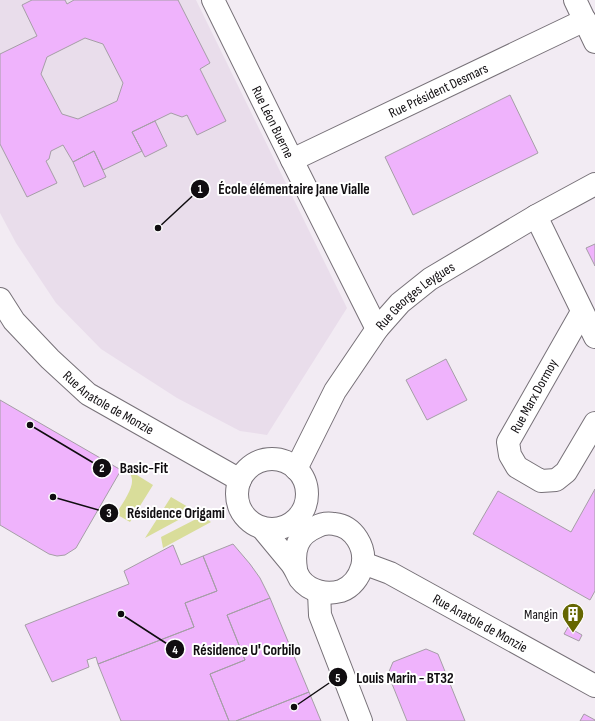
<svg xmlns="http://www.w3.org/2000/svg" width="595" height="721" font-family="'Sofia Sans Condensed',sans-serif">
<rect width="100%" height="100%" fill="#f2ebf3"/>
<!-- built -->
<path fill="#e9ddeb" d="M0,0h196l151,308 -80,127 -27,-4 -63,-33 -76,-49 -45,-46 -40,-60 -16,-30z"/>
<!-- green -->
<path fill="#d9dd9a" d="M124,467l29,18 -23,37 -14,-8c5,-8 17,-25 16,-34 0,-6 -5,-9 -8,-13z
M171,497l24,14 -50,27z
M202,516l9,6 -48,26 -2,-11z"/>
<!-- building -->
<path fill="#efb3fc" stroke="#a59ea6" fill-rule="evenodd" d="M32,0h33l2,4 7,-4h104l32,63 -10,6 26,52 -29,14 -10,-20 -5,2 -11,-4 -39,19 10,19 -39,19 -9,-19 -21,11 -10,-17 -12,6 -2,8 -3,2 11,22 -30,14 -27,-53v-90l37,-18 -15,-31zM85,38l18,6 20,39 -6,18 -39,18 -16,-5 -21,-40 6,-17z
M510,95l28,58 -125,62 -28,-58z
M155,121l12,25 -22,11 -13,-25z
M94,151l12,26 -22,10 -11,-25z
M595,244v22l-9,-18z
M446,359l21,41 -40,20 -21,-40z
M0,400l121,70 -45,78 -11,7 -8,1 -8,-2 -49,-29z
M595,489v102l-5,9 -117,-66 25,-43 73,41z
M233,544l17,20 10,14 10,20 -43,17 18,45 -35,14 19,47h-108l-23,-57 96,-37 -9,-24 32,-12 -14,-35z
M173,545l8,20 22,-9 14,35 -32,12 9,24 -96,37 -2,-7 -9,3 2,7 -37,15 -27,-57 104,-41 -5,-13z
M270,598l39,94 -73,29h-7l-19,-47 35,-14 -18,-45z
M568,627l14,8 -3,6 -15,-7z
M426,649l12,5 27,67h-58l-19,-47 5,-12z
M309,692l12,29h-85z
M584,714l11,6v1h-15z"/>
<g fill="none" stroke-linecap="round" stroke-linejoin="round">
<!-- minor casing -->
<g stroke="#777178" stroke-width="24">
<g id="minor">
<path id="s1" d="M213,0l79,160 85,169"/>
<path d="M575,0l20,42"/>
<path id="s2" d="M292,160l293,-140"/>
<path d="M536,216l59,121"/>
<path d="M582,312l-74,130 2,13 7,12 24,14 15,-1 10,-8 29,-49"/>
<path id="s3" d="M296,469l39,-78 42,-62 23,-26 30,-24 106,-63 59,-32"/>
<path d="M319,592l1,23 41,106"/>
</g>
</g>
<!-- tertiary casing -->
<g stroke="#777178" stroke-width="24">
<g id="tertiary">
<path id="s4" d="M0,299l14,22 36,38 38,35 152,86"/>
<circle cx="272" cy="494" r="35"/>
<path d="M262,528c10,12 19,23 29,35 4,5 6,11 9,16 10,13 27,16 41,12 11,-4 18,-14 21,-24 5,-19 -8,-41 -28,-43 -6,-1 -13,0 -18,3 -19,8 -23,23 -20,42"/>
<path id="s5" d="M363,563l27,10 205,113"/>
</g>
</g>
<!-- minor -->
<use href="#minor" stroke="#fff" stroke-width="22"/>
<!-- tertiary -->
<use href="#tertiary" stroke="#fff" stroke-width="22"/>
</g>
<!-- icons -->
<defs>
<g id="building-pin" transform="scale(1.15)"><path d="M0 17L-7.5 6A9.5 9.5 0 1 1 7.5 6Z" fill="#656601" stroke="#fff"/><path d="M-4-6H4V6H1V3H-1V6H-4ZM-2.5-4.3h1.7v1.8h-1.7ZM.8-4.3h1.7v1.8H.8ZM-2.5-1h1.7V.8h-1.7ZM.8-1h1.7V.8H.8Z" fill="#fff"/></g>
</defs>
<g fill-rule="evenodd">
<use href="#building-pin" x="573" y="614"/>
</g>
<g text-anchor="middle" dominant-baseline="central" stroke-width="4" stroke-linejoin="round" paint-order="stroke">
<!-- street labels -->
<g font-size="14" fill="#100d10" stroke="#fff">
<text stroke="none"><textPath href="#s2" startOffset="162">Rue Président Desmars</textPath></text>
<text stroke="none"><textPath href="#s1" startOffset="136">Rue Léon Buerne</textPath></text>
<text stroke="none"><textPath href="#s3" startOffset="213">Rue Georges Leygues</textPath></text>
<text transform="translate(534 396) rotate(-61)">Rue Marx Dormoy</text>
<text stroke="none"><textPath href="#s4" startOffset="152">Rue Anatole de Monzie</textPath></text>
<text stroke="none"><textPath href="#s5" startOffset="132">Rue Anatole de Monzie</textPath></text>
</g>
<!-- poi labels -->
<g font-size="14" fill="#100d10" stroke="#fff" text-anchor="end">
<text x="558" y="614">Mangin</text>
</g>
</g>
<!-- callouts -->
<path fill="none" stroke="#100d10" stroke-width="1.5" d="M158 228L200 189M30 425L102 468M53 497L109 513M121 614L175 649M294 707L338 677"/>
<g fill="#100d10" stroke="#fff" stroke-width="1.5">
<circle cx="158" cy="228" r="4"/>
<circle cx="30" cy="425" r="4"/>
<circle cx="53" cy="497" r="4"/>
<circle cx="121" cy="614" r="4"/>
<circle cx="294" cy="707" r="4"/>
<circle cx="200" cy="189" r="10"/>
<circle cx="102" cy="468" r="10"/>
<circle cx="109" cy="513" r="10"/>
<circle cx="175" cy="649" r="10"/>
<circle cx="338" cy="677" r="10"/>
</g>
<g font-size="12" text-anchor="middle" font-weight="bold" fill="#fff">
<text x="200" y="193">1</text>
<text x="102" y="472">2</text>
<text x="109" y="517">3</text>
<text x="175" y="654">4</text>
<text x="338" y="682">5</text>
</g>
<g font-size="15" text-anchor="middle" font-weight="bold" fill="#100d10" stroke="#fff" stroke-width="4" stroke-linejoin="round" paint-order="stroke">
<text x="294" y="194">École élémentaire Jane Vialle</text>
<text x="144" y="473">Basic-Fit</text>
<text x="176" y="518">Résidence Origami</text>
<text x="247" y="655">Résidence U' Corbilo</text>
<text x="405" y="683">Louis Marin - BT32</text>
</g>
</svg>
